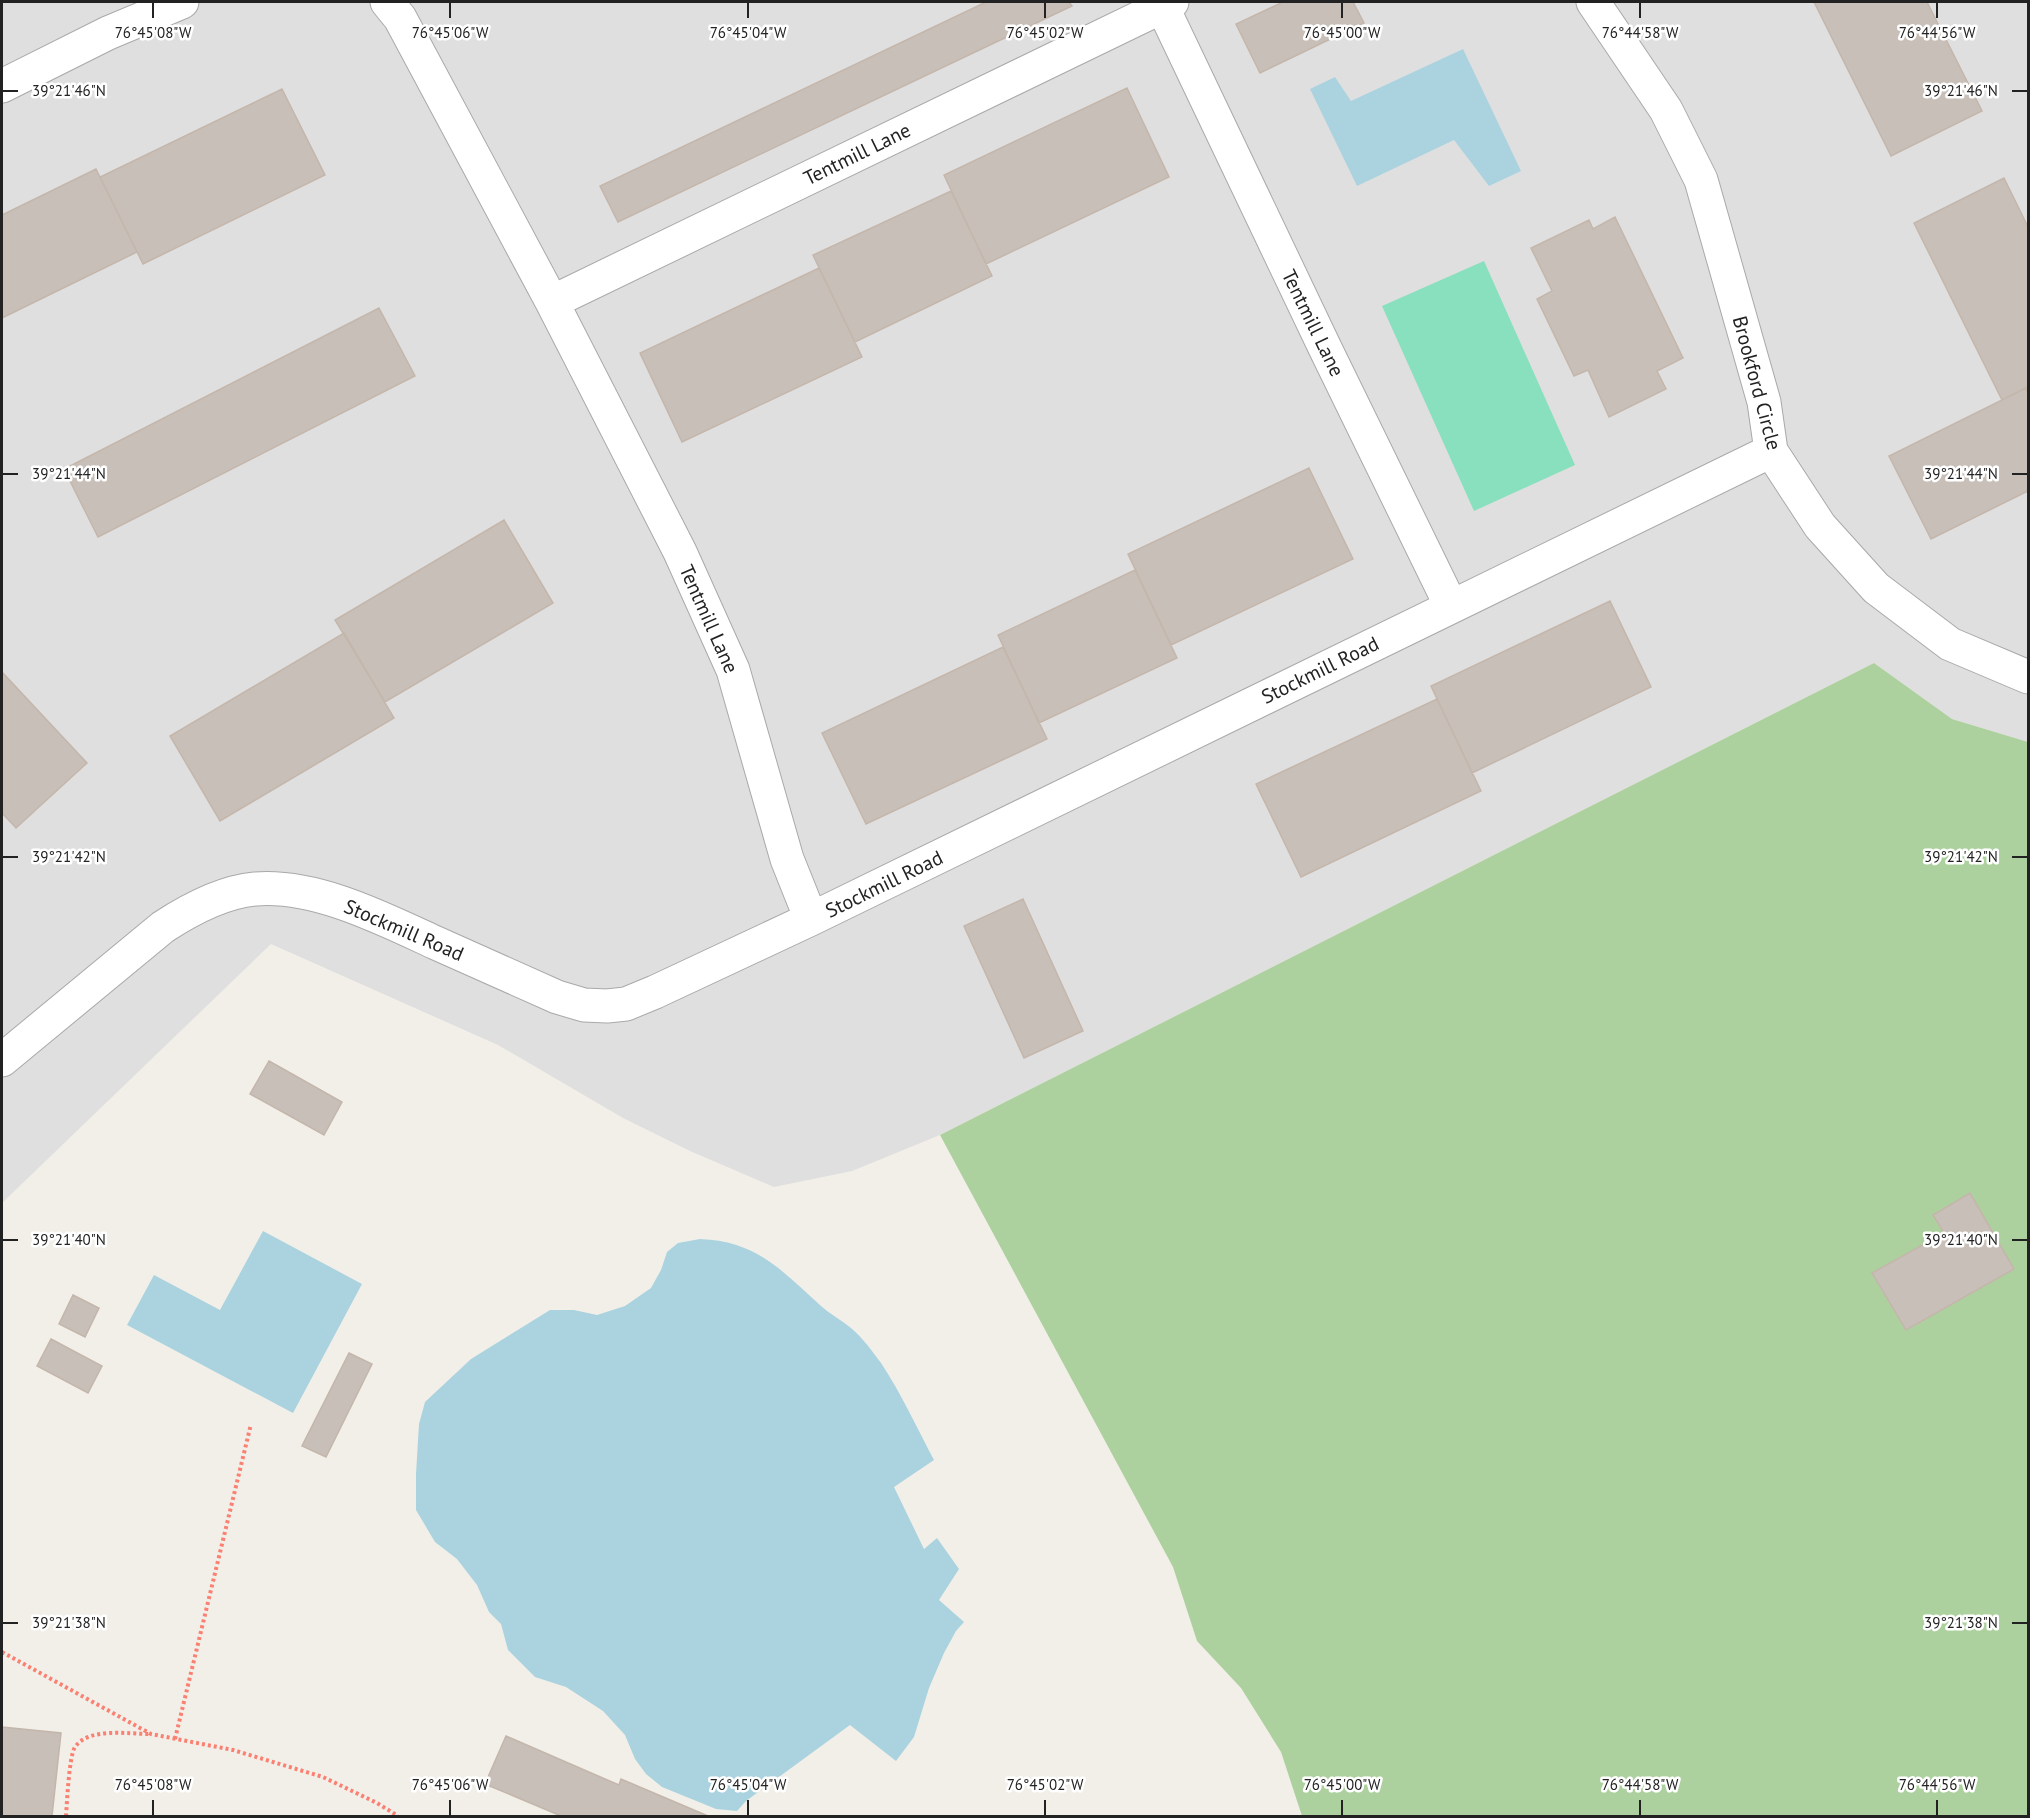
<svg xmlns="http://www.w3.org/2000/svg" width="2030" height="1818" font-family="'PT Sans',sans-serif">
<rect width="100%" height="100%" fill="#f2efe9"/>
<!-- residential -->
<path fill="#e0dfdf" d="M2,2h2026v740l-76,-23 -78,-56 -934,472 -88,36 -78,16 -84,-36 -67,-33 -125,-73 -227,-101 -269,259z"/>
<!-- forest -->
<path fill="#add19e" d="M1874,663l78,56 76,23v1074h-726l-21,-64 -40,-64 -44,-47 -24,-74 -233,-432z"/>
<!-- pitch -->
<path fill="#88e0be" d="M1484,261l91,204 -101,46 -92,-205z"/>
<!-- water -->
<path fill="#aad3df" d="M1463,49l58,122 -32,15 -35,-46 -97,46 -47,-97 25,-12 16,24z
M263,1231l99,53 -69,129 -166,-88 27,-50 66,35z
M700,1239c57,2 82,32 121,67 9,8 20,14 30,22 11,9 22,24 30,35 20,30 36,65 53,97l-40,27 30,62 13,-11 22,31 -20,31 25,22 -8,9 -12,22 -15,35 -15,49 -18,24 -46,-36 -104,76 -9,10 -21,-2 -54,-22 -16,-13 -11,-15 -10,-24 -22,-24 -37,-24 -31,-10 -27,-27 -7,-26 -12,-12 -12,-27 -20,-26 -22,-17 -19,-32v-36l3,-50 6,-22 46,-43 79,-49h24l23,5 28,-9 26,-18 10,-18 6,-18 11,-9z"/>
<!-- building -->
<path fill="#c7bfb8" stroke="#c4b6ab" stroke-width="1.5" d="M986,2h83l3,4 -454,216 -18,-36z
M1283,2h70l11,21 -104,50 -24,-49z
M1814,2h113l55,109 -91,45z
M1127,88l42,89 -183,87 -42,-89z
M282,89l43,86 -182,89 -43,-87z
M96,169l41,83 -135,66v-103z
M2004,178l24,49v160l-26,13 -88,-177z
M951,191l41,85 -137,66 -42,-87z
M1615,217l68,141 -26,13 9,18 -57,28 -21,-47 -14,6 -37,-77 15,-8 -21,-43 58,-28 4,9z
M819,268l43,89 -180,85 -42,-89z
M379,308l36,68 -317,161 -34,-68z
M2026,388l2,5v98l-97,48 -42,-83z
M1309,468l44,91 -182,86 -43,-91z
M504,520l49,83 -168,99 -50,-82z
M1135,570l42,88 -138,65 -41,-88z
M1610,601l41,86 -179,86 -41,-87z
M344,633l50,85 -174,103 -50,-85z
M1003,647l44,92 -181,85 -44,-91z
M2,672l85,91 -71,65 -14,-15z
M1437,699l44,92 -180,86 -45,-93z
M1023,899l60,132 -59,27 -60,-132z
M269,1061l73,41 -18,33 -74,-41z
M1970,1193l44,76 -108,61 -34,-57 72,-40 -11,-18z
M73,1295l26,13 -14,29 -26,-13z
M51,1339l51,27 -14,27 -51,-27z
M349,1353l23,11 -46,93 -24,-11z
M2,1727l59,6 -9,83h-50z
M506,1736l113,49 2,-6 87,37h-147l-76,-32z"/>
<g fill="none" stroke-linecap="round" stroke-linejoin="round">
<!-- minor casing -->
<g stroke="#a9a9a9" stroke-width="35">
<path id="minor" d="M387,2l13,16 152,284 128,250 53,118 54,189 24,60
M1593,2l73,108 35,70 63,222 7,49 49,75 56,62 74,56 78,33
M1162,6l163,342 126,258
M2,86l106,-53 74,-31
M552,302l620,-300
M2,1060l161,-133c26,-17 59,-35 92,-38 60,-5 127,29 181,54 41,18 81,36 121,54l27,8 23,1 19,-2 29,-12 156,-73 960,-468"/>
</g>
<!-- path -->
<path stroke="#fa8072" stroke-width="4" stroke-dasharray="3 3" stroke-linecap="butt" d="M2,1652l149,82 82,16 90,27 54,26 21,13
M175,1739l76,-315
M66,1816c1,-13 3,-60 9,-69 14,-20 53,-13 75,-13"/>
<!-- minor -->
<use href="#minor" stroke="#fff" stroke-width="33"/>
</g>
<!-- ticks -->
<path fill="none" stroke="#222" stroke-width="2" d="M153,3v15M450,3v15M748,3v15M1045,3v15M1342,3v15M1640,3v15M1937,3v15M3,91h15M2012,91h15M3,474h15M2012,474h15M3,857h15M2012,857h15M3,1240h15M2012,1240h15M3,1623h15M2012,1623h15M153,1800v15M450,1800v15M748,1800v15M1045,1800v15M1342,1800v15M1640,1800v15M1937,1800v15"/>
<g text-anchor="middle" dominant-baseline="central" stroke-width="5" stroke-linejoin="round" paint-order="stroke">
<!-- street labels -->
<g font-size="20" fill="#222" stroke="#fff">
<text transform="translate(857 154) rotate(-26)">Tentmill Lane</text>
<text transform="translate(1313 323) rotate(64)">Tentmill Lane</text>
<text transform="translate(1757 383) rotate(75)">Brookford Circle</text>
<text transform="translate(709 619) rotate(66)">Tentmill Lane</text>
<text transform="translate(1320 670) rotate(-26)">Stockmill Road</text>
<text transform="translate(884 884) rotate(-26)">Stockmill Road</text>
<text transform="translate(404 930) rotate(23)">Stockmill Road</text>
</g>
</g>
<g font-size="15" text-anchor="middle" fill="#222" stroke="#fff" stroke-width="5" stroke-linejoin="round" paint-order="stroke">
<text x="153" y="38">76°45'08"W</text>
<text x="450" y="38">76°45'06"W</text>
<text x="748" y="38">76°45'04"W</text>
<text x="1045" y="38">76°45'02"W</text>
<text x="1342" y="38">76°45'00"W</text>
<text x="1640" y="38">76°44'58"W</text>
<text x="1937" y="38">76°44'56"W</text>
<text x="69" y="96">39°21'46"N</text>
<text x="1961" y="96">39°21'46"N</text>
<text x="69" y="479">39°21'44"N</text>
<text x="1961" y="479">39°21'44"N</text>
<text x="69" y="862">39°21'42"N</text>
<text x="1961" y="862">39°21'42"N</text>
<text x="69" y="1245">39°21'40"N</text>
<text x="1961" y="1245">39°21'40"N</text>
<text x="69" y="1628">39°21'38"N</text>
<text x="1961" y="1628">39°21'38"N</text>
<text x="153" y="1790">76°45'08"W</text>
<text x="450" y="1790">76°45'06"W</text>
<text x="748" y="1790">76°45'04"W</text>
<text x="1045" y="1790">76°45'02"W</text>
<text x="1342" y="1790">76°45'00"W</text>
<text x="1640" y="1790">76°44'58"W</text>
<text x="1937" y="1790">76°44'56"W</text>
</g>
<!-- border -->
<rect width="2030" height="1818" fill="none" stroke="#222222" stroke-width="6"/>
</svg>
